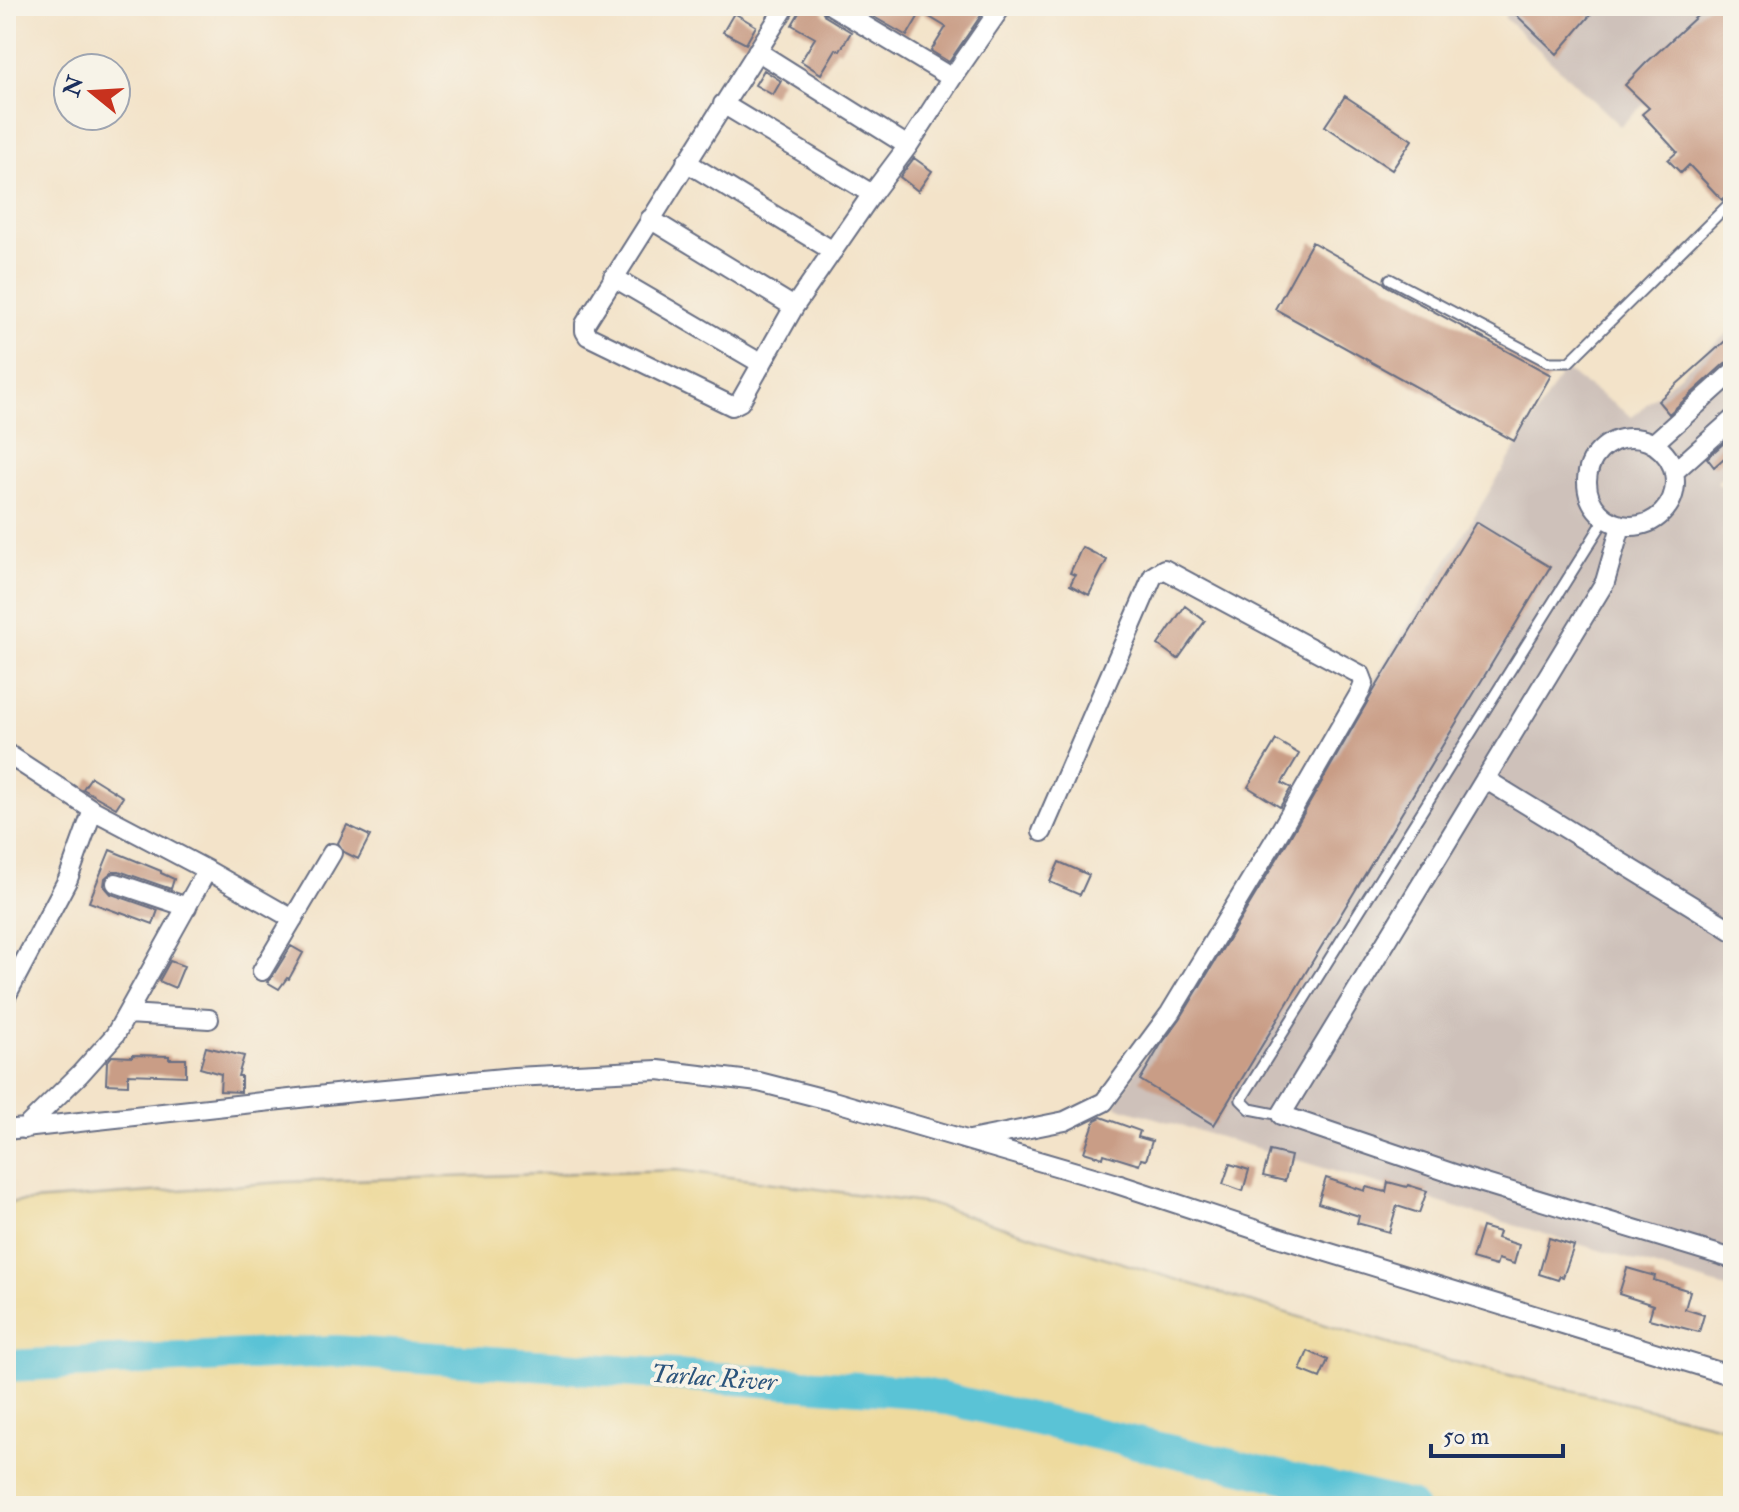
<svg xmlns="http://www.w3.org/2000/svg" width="1739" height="1512" font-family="'IM FELL Double Pica',serif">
<rect width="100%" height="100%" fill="#f7f3e8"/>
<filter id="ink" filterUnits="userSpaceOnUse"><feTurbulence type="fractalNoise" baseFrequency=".0125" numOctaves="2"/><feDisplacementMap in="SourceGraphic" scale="16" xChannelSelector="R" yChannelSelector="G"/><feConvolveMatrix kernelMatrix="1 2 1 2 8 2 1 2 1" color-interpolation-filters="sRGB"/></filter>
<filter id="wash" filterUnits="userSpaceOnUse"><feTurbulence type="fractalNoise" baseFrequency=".006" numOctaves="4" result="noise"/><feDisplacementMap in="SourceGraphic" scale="32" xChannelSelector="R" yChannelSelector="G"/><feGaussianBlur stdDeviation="1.8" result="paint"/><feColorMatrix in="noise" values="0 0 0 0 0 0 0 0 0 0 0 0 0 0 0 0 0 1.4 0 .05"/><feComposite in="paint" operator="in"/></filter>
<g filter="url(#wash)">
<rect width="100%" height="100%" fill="#f3e3c9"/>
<!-- industrial -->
<path fill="#cec1ba" d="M1514,6h219v16l-113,104 -116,-109z
M1733,328v139l-16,15 16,13v795l-618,-184 449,-737 68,48z"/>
<!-- sand -->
<path fill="#eeda9e" stroke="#84847e" stroke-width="2" d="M677,1170l252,34 489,149 315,76v77h-1727v-303l278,-21z"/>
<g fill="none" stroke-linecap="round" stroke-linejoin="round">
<!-- river -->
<path stroke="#5ac3d6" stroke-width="32" d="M6,1366l329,-15 581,41 494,114"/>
</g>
<g id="blocks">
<!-- building -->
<path fill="#c99d86" d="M803,6h17l5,10 26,16 -11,19 -4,-2 -15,25 -20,-13 14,-23 -23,-13z
M855,6h122l7,5 -35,51 -18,-11 15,-24 -25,-15 -14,24z
M1507,6h91l-41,48z
M1708,6h25v184l-11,10 -33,-35 -8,8 -13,-13 9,-8 -35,-38 7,-6 -24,-23 20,-21z
M734,13l22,13 -10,18 -23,-12z
M764,70l17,11 -8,14 -18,-10z
M1345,96l67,44 -20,30 -67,-44z
M914,158l18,13 -14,20 -18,-14z
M1312,242l71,40 4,4 164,89 -37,66 -239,-132z
M1733,334v26l-8,3 -56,51 -11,-13z
M1733,435v15l-19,17 -7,-9z
M1476,522l74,45 -336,558 -74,-45 20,-34 20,-27 109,-180 84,-147z
M1082,547l25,13 -18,35 -19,-10 5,-10 -5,-2z
M1185,606l20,15 -27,38 -20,-14z
M1276,740l23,14 -17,29 9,5 -11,19 -32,-20z
M91,777l32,20 -7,11 -33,-19z
M347,825l23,11 -12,23 -14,-7 -6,-9z
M110,850l51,21v2l13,6 -3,10 -52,-18h-6l-8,7 -1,8 7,8 47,16 -5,14 -32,-12 -1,1 -31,-11z
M1059,862l30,13 -9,20 -30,-13z
M291,946l12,7 -14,26 -2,-1 -8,11 -12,-7 5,-5z
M170,961l14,5 -9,22 -16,-7z
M206,1047l38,9 -6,20h3v16l-21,-1 1,-17 -21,-6z
M132,1055l37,1v3h17v17l-58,-2v11l-22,-1 1,-22 5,-6 20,1z
M1101,1117l39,14 -2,6 14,4 -6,19 -5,-1 -2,6 -35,-11 -1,4 -19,-6 11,-32z
M1270,1151l21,5 -6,25 -22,-5z
M1230,1164l19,6 -6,21 -20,-7z
M1326,1178l39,13 1,-4 20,5 2,-10 19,5 1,-2 19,6 -8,22 -22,-7 -8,26 -32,-9 2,-7 -41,-13z
M1482,1227l17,5 -2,6 22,7 -5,19 -16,-5 -2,7 -24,-7z
M1549,1238l25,8 -11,31 -3,-1 -2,4 -19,-6z
M1627,1268l28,8 -1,4 36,11 -5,18 19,6 -5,17 -50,-13 4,-14 -34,-11z
M1308,1351l20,9 -8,18 -20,-8z"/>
</g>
</g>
<g filter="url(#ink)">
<use href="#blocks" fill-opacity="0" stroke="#676e83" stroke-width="2"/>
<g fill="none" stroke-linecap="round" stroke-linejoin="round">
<!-- service casing -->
<g stroke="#676e83" stroke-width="13">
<path id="service" d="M1390,279l158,83h21l164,-162
M1281,1115l-31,-6 -9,-9 364,-581"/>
</g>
<!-- minor casing -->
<g stroke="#676e83" stroke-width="22">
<path id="minor" d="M786,6l-201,318v7l3,5 144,70 8,-4 54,-95 78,-113 36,-48 44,-68 50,-72
M832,6l120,72
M757,51l151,95
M723,104l149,90
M686,162l147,89
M650,219l144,88
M613,277l149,87
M1587 482a44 44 0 1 1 88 0a44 44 0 1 1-88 0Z
M1653,444l80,-72
M1675,471l58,-52
M1621,526l-16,56 -324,533 185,63 267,81
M6,753l87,57 114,60 86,49
M1485,779l248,152
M116,883l71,24
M262,971l70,-118
M6,996l62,-117 25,-69
M128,1014l81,5
M24,1129l56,-55 35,-39 92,-165
M6,1130l348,-38 160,-15 144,-7 101,12 74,19 281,82 167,55 452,138
M970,1140l95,-19 39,-19 66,-89 109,-180 82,-142 3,-8 -3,-8 -197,-106 -11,7 -111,256"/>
</g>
<!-- service -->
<use href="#service" stroke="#fff" stroke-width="9"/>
<!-- minor -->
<use href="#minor" stroke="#fff" stroke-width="18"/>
</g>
</g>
<g text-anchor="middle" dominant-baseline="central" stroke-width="8" stroke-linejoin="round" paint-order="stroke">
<!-- water labels -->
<g font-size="26" font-style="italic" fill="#2b547c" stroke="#f7f3e8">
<text transform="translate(714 1378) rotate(4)">Tarlac River</text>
</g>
</g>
<!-- margin -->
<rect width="1739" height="1512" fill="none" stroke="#f7f3e8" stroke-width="32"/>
<!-- north arrow -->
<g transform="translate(92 92) rotate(288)"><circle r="38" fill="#f7f3e8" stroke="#9fa5b1" stroke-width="2"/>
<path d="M0-6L14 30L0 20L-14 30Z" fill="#c8321e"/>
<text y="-12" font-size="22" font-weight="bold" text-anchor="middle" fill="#1b2f5e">N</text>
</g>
<!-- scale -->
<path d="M1431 1444v12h132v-12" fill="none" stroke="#1b2f5e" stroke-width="4"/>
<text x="1443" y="1444" font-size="24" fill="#1b2f5e" stroke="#f7f3e8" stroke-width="6" paint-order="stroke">50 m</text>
</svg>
